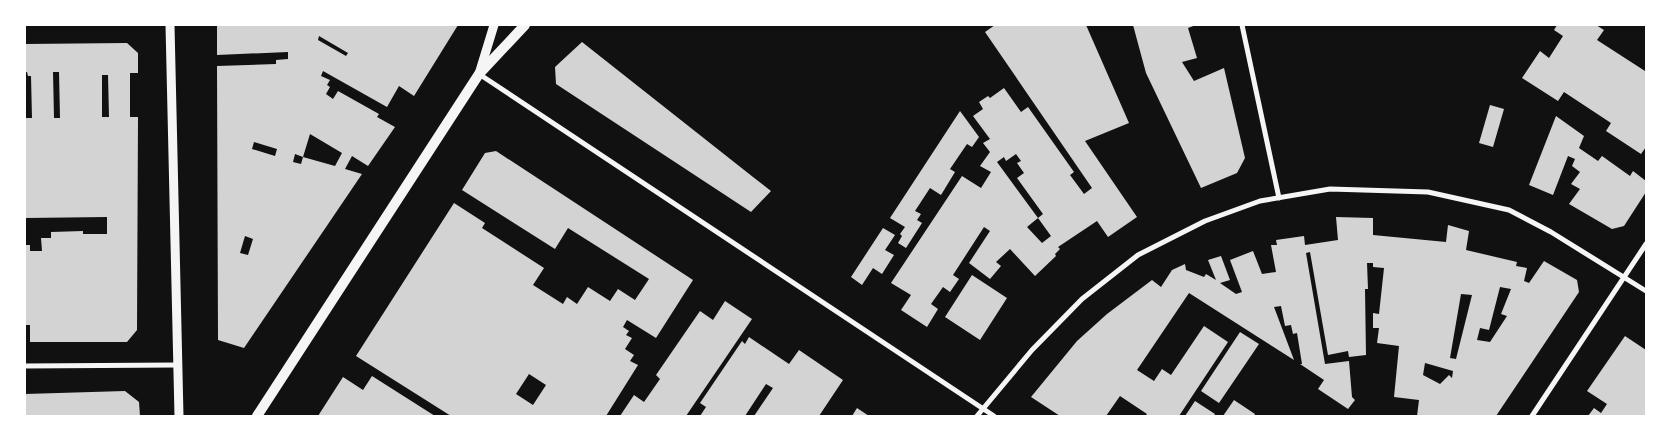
<svg xmlns="http://www.w3.org/2000/svg" width="1671" height="441" font-family="'Noto Sans',sans-serif">
<rect width="100%" height="100%" fill="#111"/>
<!-- building -->
<path fill="#d3d3d3" fill-rule="evenodd" d="M217,25h241l-44,71 -15,-10 -12,21 -64,-36 -2,5 9,4 -3,5 3,2 -4,7 7,5 5,-8 41,23 -2,3 18,10 -27,39 -16,-10 -7,13 17,5 -118,174 -26,-8 -1,-274 59,-2v-4l12,-1v-7l-71,3zM319,36l29,17 -2,3 -28,-16zM310,134l32,19 -7,13 -32,-9 -2,7 -8,-2 2,-8 8,3zM254,142l23,7 -2,7 -23,-7zM245,236l8,3 -5,16 -8,-2z
M995,25h91l43,98 -44,18 52,76 -29,20 -11,-16 -39,26 2,2 -5,5 1,2 -21,20 -25,-27 -14,13 5,4 -11,13 -21,-16 21,-32 -6,-4 -31,48 6,4 -9,13 -7,-5 -12,17 7,5 -11,18 -26,-17 10,-15 -20,-12 71,-107 19,12 10,-16 -11,-6 10,-14 -7,-9 7,-4 -17,-23 10,-7 -4,-7 9,-6 2,2 14,-10 17,24 7,-5 46,65 -4,3 14,19 8,-6 -107,-156zM1016,154l5,7 -4,2 7,10 -7,5 26,36 -5,4 13,18 -9,7 -15,-16 11,-9 -41,-56 7,-5 2,4z
M1133,25h63l-8,3 9,30 -15,4 12,19 30,-13 21,90 -8,15 -36,15 -55,-115z
M1557,25h39l8,5 -7,10 48,31 1,-2v78l-5,7 -35,-23 5,-8 -47,-31 -6,9 -36,-23 18,-27 9,7 14,-22 -9,-6z
M582,42l171,135 18,14 -20,21 -195,-128 -1,-17z
M127,43l11,10v20h-8v44h8l-1,213 -10,12h-97v-17h-5v-80h5v6h12l-1,-13h10v-6l32,-1v3h24v-17l-82,1v-100h7l-1,-42h-3l-1,-4h-2v-28zM53,72h6l1,46h-6zM102,75h6l1,42h-7z
M1490,105l14,4 -11,38 -14,-4z
M960,111l19,26 -7,10 -5,-3 -17,25 5,3 -14,23 -11,-7 -15,23 6,3 -4,6 5,3 -16,25 -8,-5 4,-7 -2,-2 5,-7 -15,-9z
M1556,116l28,20 -5,12 19,13 4,-5 28,20 3,-5 13,10v11l-22,34 -12,3 -43,-25 11,-15 -9,-5 9,-12 -8,-6 3,-7 -7,-3 -15,39 -24,-10z
M496,151l197,129 -37,58 -29,-18 -4,7 6,4 -3,4 6,3 -7,11 9,6 -4,6 8,4 -32,51h-155l-95,-60 98,-153 31,20 -3,5 62,40 -11,17 30,19 4,-7 10,7 11,-17 22,14 8,-12 17,11 14,-21 -81,-51 -13,21 -93,-59 23,-37zM529,374l17,11 -13,20 -17,-11z
M1336,217l37,1v17l73,7 2,-17 21,6 -3,19 51,12 -1,4 11,2 -3,13 5,2 15,-22 33,19 2,12 -83,124h-79l2,-16 -25,-3 5,-51 -22,-3 2,-15h-6v-15l6,1 5,-46 -11,-1v-4h-6l1,26h-3l1,66 -17,2 -1,-6 -20,4 -18,-103 -4,1 19,111 24,-3 3,36 3,3 -7,9 -30,-20 6,-9 -24,-16h2l-5,-31 -4,1 -2,-9 -6,1 -4,-20 -7,1 20,53 -105,-67 -52,77 17,11 8,-12 9,6 33,-49 24,16 -49,74h-34l2,-2 -27,-18 -14,20h-46l-29,-19 46,-56 30,-27 45,-34 9,7 11,-17 13,-6 1,6 18,7 2,-3 10,6 -8,-20 13,-4 9,24 -10,3 16,11 6,-2 -12,-32 23,-9 9,23 14,-2 -5,-27h6l-1,-5 28,-4 1,9 33,-5zM1500,287l11,2 -10,25 6,2 -17,26 -13,-2 3,-12 9,2zM1461,294l11,1 -16,64 -6,-1zM1425,363l28,8 -1,7 -3,-3 -9,9 -17,-9z
M883,228l12,7 -10,15 9,5 -12,19 -9,-6 -11,17 -11,-8z
M972,275l35,23 -27,42 -35,-23z
M725,301l27,18 -66,97h-66l14,-21 10,7 16,-23 -4,-4 44,-64 13,9z
M1240,332l19,12 -40,59 -18,-12z
M1625,336l21,14v66h-58l6,-8 7,5 6,-9 -20,-13z
M749,337l40,27 10,-14 44,30 -24,36h-65l19,-28 -7,-4 -21,32h-45l6,-9 -6,-4 42,-62 3,3z
M372,376l63,40h-117l25,-39 20,13z
M125,391l14,11 1,14h-115v-22z
M1234,400l21,14 -1,2h-31z
M1195,401l20,13 -1,2h-29z
M857,408l12,8h-17z"/>
<g fill="none" stroke-linecap="round" stroke-linejoin="round">
<!-- minor -->
<path stroke="#f5f5f5" stroke-width="5" d="M1242,25l37,173
M479,74l515,342
M25,366l151,-1
M977,416l55,-66 50,-51 56,-44 67,-34 55,-20 70,-12 98,3 81,18 42,22 95,59
M1532,416l114,-172"/>
<!-- tertiary -->
<path stroke="#f5f5f5" stroke-width="9" d="M170,25l9,391
M479,74l15,-49"/>
<!-- secondary -->
<path stroke="#f5f5f5" stroke-width="10" d="M257,416l222,-342 46,-49"/>
</g>
<!-- border -->
<rect width="1671" height="441" fill="none" stroke="#ffffff" stroke-width="52"/>
</svg>
